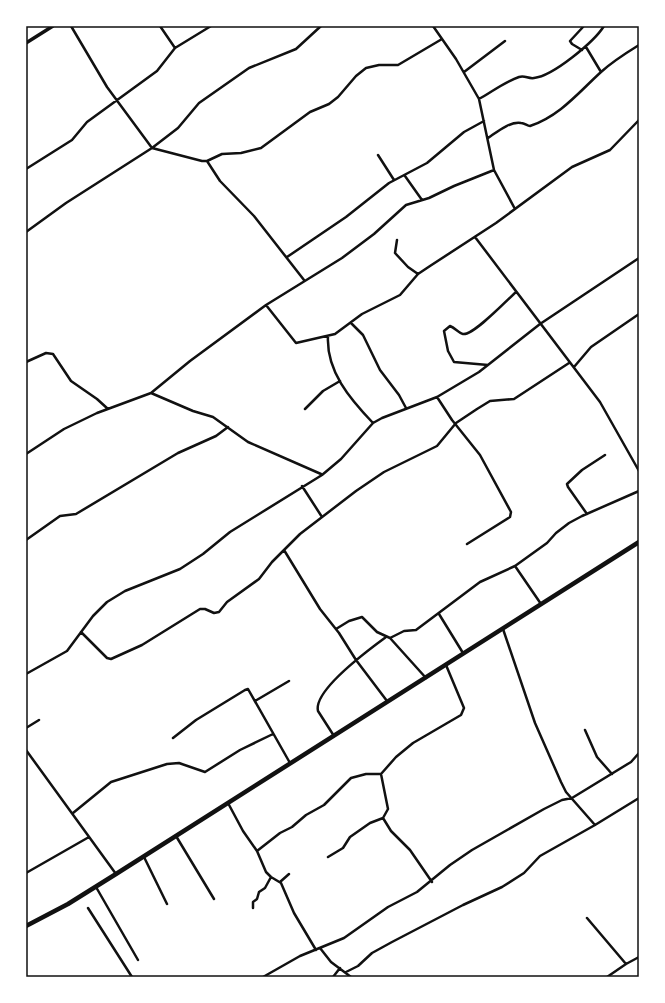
<svg xmlns="http://www.w3.org/2000/svg" width="665" height="1003" font-family="'Roboto Serif',serif">
<rect width="100%" height="100%" fill="#fff"/>
<g fill="none" stroke-linecap="round" stroke-linejoin="round">
<!-- minor -->
<path stroke="#111" stroke-width="2.5" d="M71,26l36,61 45,61 50,13h5l15,-7 19,-1 20,-5 49,-36 19,-8 9,-7 18,-21 10,-8 13,-3h19l44,-26
M160,26l15,22 36,-22
M433,26l23,33 23,40 15,71 21,39
M586,47l15,25
M582,50l-10,-6 -2,-3 13,-14
M464,72l41,-31
M479,99c13,-7 25,-17 40,-22 6,-2 9,2 15,1 19,-2 60,-36 70,-52
M488,138c9,-6 22,-17 33,-15 4,0 6,3 9,3 30,-10 49,-34 71,-54 11,-10 25,-19 38,-27
M378,155l16,25
M207,161l13,20 34,35 50,64
M26,169l46,-29 15,-18 70,-51 18,-23
M405,176l17,24
M26,232l40,-29 86,-55 26,-20 21,-25 50,-35 47,-19 25,-23
M475,237l125,165 39,69
M397,240l-2,13 13,14 10,7
M287,257l59,-40 43,-34 38,-20 37,-31 20,-11
M266,305l76,-47 32,-24 32,-29 23,-7 25,-12 40,-16
M351,323l12,12 17,35 19,25 7,13
M328,336c-2,35 22,63 45,87
M26,362l20,-9 7,1 18,27 26,18 11,10
M488,365l-34,-3 -6,-11 -4,-20 6,-5c5,2 9,7 13,8 10,2 44,-34 53,-42
M574,367l17,-20 48,-33
M151,393l42,18 20,6 35,25 73,32
M437,397l15,23 28,35 31,57 -1,5 -43,27
M305,409l18,-18 17,-10
M26,454l38,-25 33,-16 54,-20 39,-32 76,-56 30,38 39,-9 27,-20 38,-19 18,-21 12,-8 66,-43 76,-56 38,-17 29,-30
M302,486l20,31
M587,514l-19,-27 -1,-3 15,-14 23,-15
M26,540l34,-24 16,-2 102,-61 38,-17 12,-9
M284,550l36,59 19,24 17,27 31,41
M515,566l32,-23 9,-10 13,-10 13,-7 57,-25
M439,614l24,39
M336,629l13,-8 13,-4 15,15 13,6 36,40
M503,629l32,94 26,59 5,10 29,33 44,-27
M81,632l26,26 4,1 31,-14 58,-36h5l9,4 5,-1 8,-10 32,-23 13,-17 28,-28 56,-43 28,-19 53,-26 19,-23 21,-14 13,-8 24,-2 55,-36
M390,638l14,-7 12,-1 64,-48 35,-16 26,38
M26,674l41,-23 26,-35 14,-14 18,-11 55,-22 23,-15 27,-22 92,-57 19,-16 32,-36 9,-5 55,-21 42,-25 61,-48 99,-66
M255,701l34,-20
M26,728l13,-8
M585,730l12,27 15,17
M334,736l-16,-25c-5,-21 53,-63 68,-74
M173,738l23,-18 49,-30 3,-1 42,74
M26,750l90,124
M381,774l7,35 -5,9 8,13 19,19 22,32
M228,803l15,28 14,20 9,21 5,5 10,6 13,30 22,37
M73,813l38,-31 56,-18 12,-1 26,9 35,-22 33,-16
M176,836l38,63
M257,851l23,-18 12,-6 14,-12 18,-10 27,-27 15,-4h15l15,-17 17,-14 48,-28 3,-7 -18,-43
M144,857l23,47
M328,857l15,-9 7,-11 20,-14 13,-5
M26,873l63,-36
M280,882l9,-8
M96,887l42,73
M88,908l44,69
M253,908v-6l4,-3 2,-7 6,-4 6,-11
M587,918l39,46
M320,948l11,14 20,15
M346,972l12,-6 14,-13 20,-11 71,-37 39,-18 22,-14 16,-17 55,-31
M263,977l37,-21 44,-18 44,-31 29,-15 33,-27 22,-15 72,-41 18,-9 10,-2 59,-36 8,-9
M333,977l7,-9
M607,977l19,-13 13,-7"/>
<!-- tertiary -->
<path stroke="#111" stroke-width="3.5" d="M26,43l27,-17"/>
<!-- primary -->
<path stroke="#111" stroke-width="4.5" d="M26,926l42,-22 48,-30 523,-332"/>
</g>
<!-- border -->
<rect width="665" height="1003" fill="none" stroke="#ffffff" stroke-width="54"/>
<rect x="27" y="27" width="611" height="949" fill="none" stroke="#111" stroke-width="1.5"/>
</svg>
